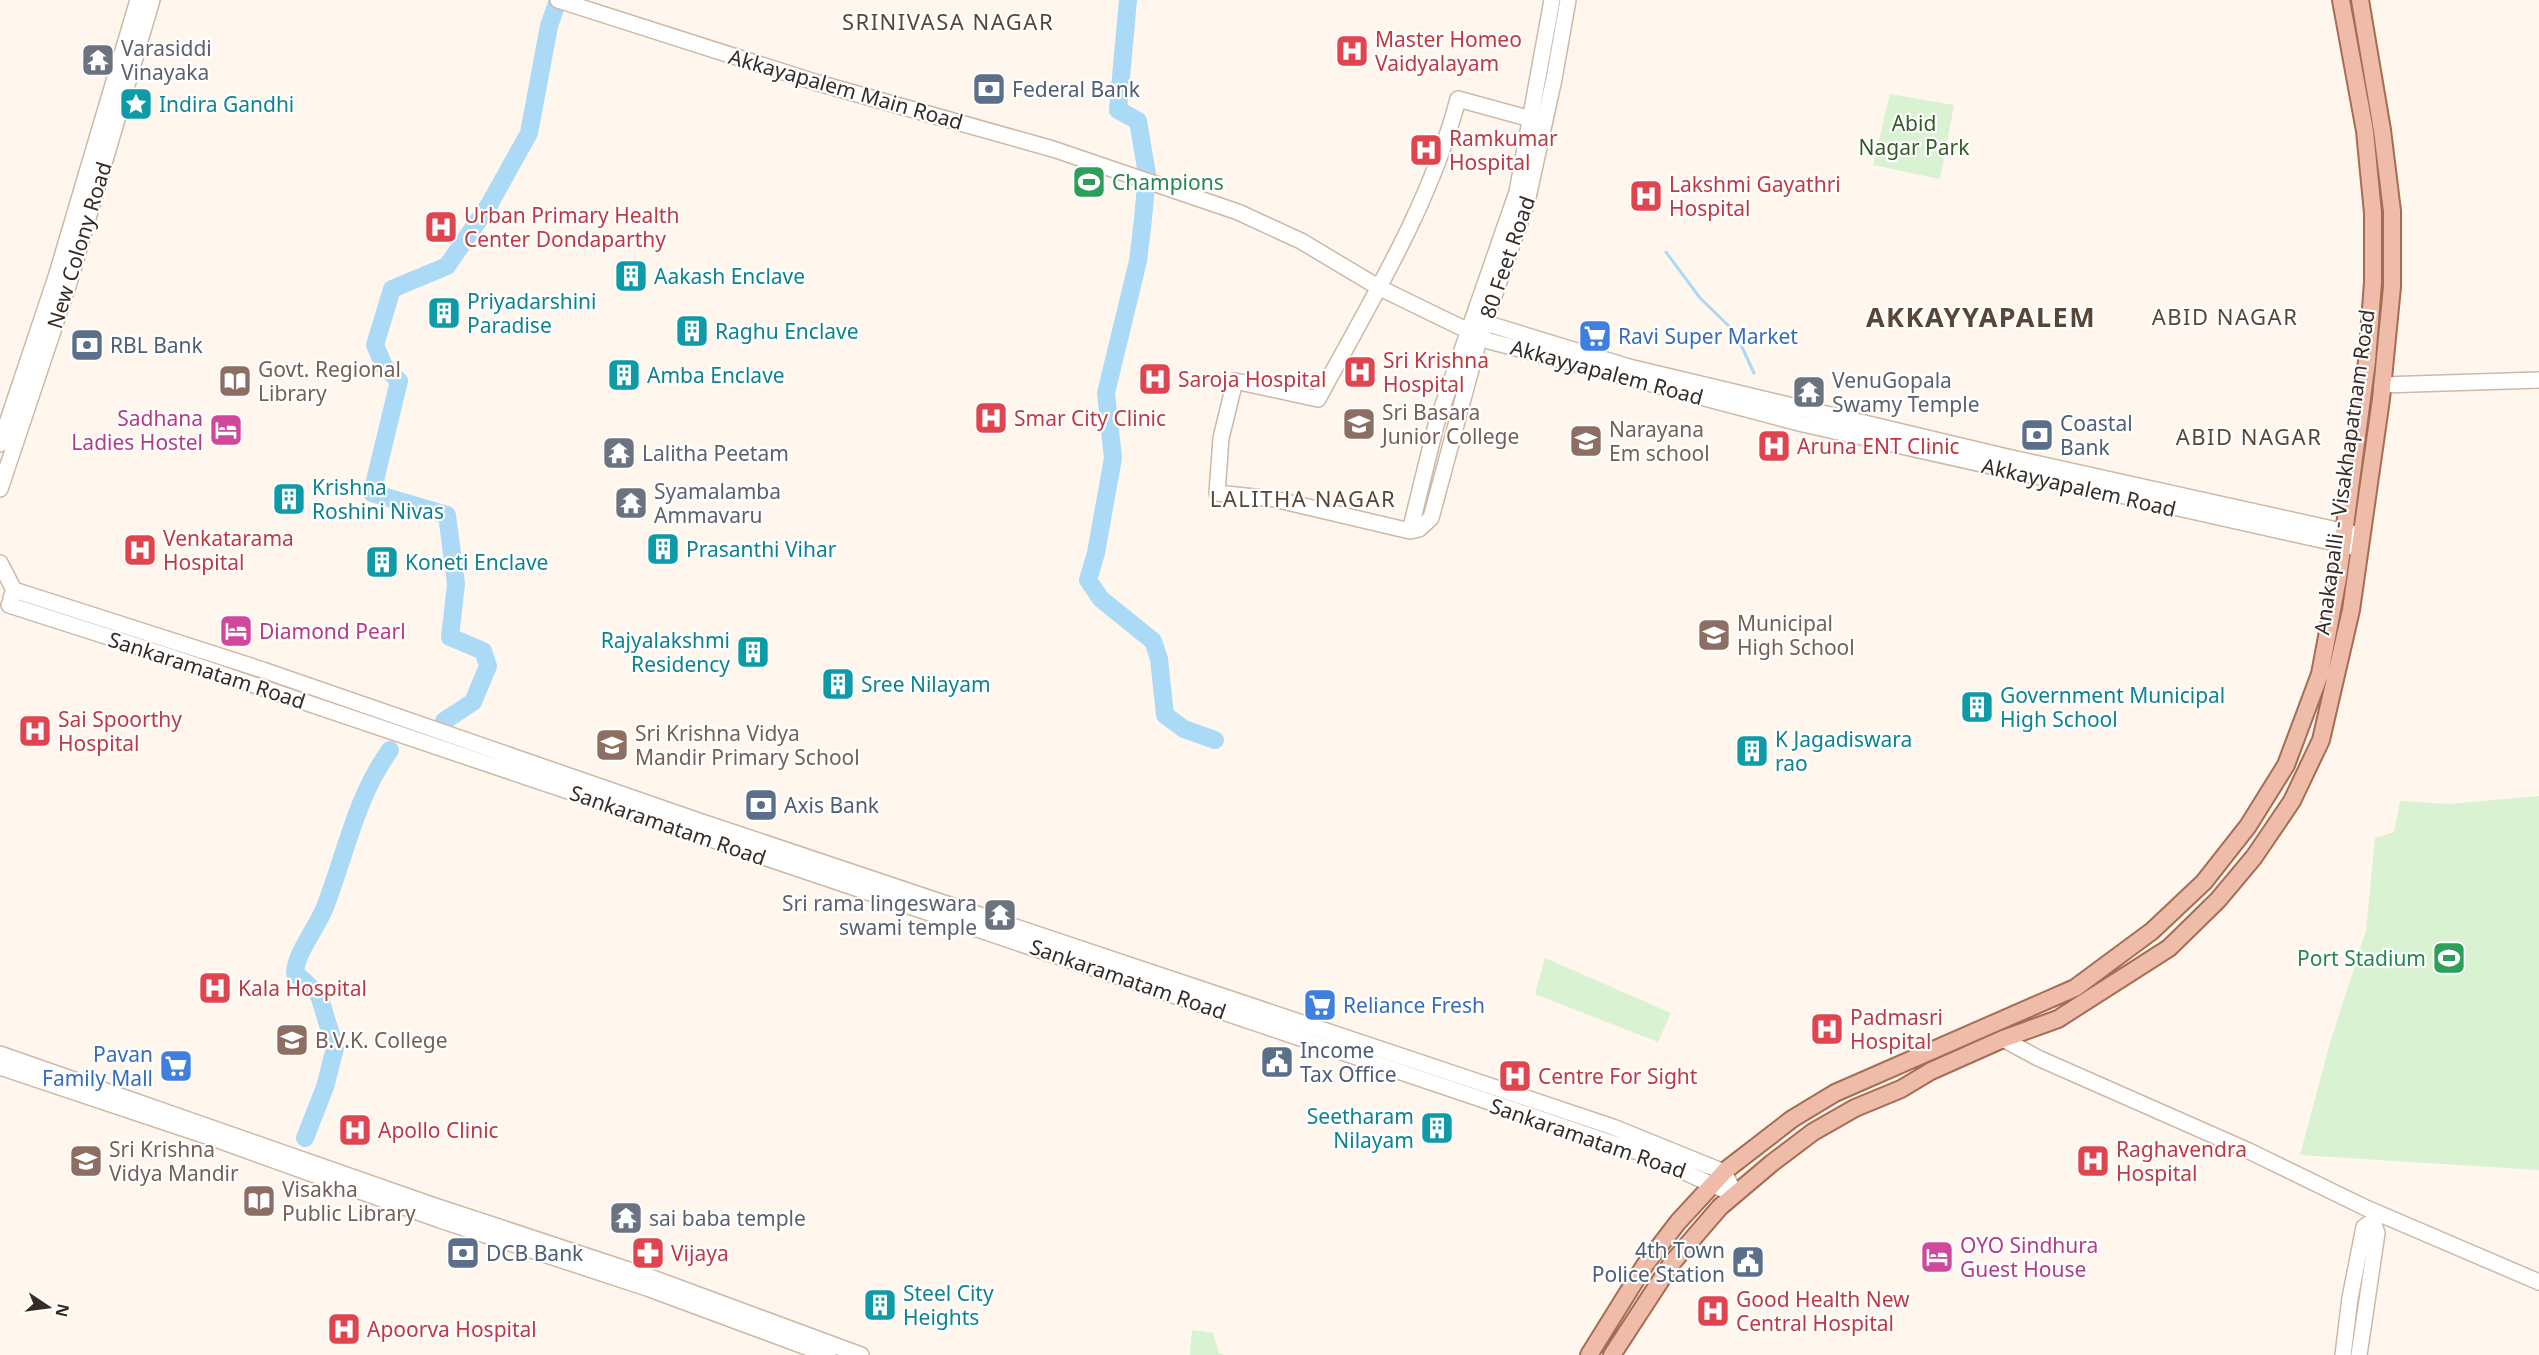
<svg xmlns="http://www.w3.org/2000/svg" width="2539" height="1355" font-family="'Noto Sans',sans-serif">
<rect width="100%" height="100%" fill="#fff6ee"/>
<!-- green -->
<path fill="#d9f2d1" d="M1890,94l64,11 -14,74 -67,-14z
M2539,796v374l-239,-15 30,-112 36,-112 9,-93 19,-6 6,-31 49,3z
M1545,958l126,55 -13,29 -123,-48z
M1192,1330l21,3 6,20 5,2h-34z"/>
<g fill="none" stroke-linecap="round" stroke-linejoin="round">
<!-- stream -->
<path stroke="#abdaf7" stroke-width="3" d="M1666,252l34,46 35,34 19,41"/>
<!-- river -->
<path stroke="#abdaf7" stroke-width="18" d="M1128,0l-10,110 20,11 9,53 -4,45 -5,42 -32,132 7,65 -17,95 -8,27 13,19 52,42 6,18 6,56 19,14 31,11
M444,721l29,-19 15,-36 -5,-15 -33,-14 6,-53 -9,-69 -75,-22 27,-112 -15,-15 -9,-21 17,-56 55,-23 42,-61 40,-72 20,-107 9,-26
M305,1138l20,-51 10,-39 -16,-53 -24,-22c1,-21 22,-45 30,-66 21,-54 31,-110 65,-157"/>
<!-- secondary casing -->
<g stroke="#ceb8a6" stroke-width="18">
<path id="secondary" d="M558,0l260,83 235,66 185,63 63,29 77,46 111,54 314,83 550,123
M1531,119l-73,-20c-28,107 -88,203 -140,300l-83,-18 -14,57 -4,55 57,6 136,32 9,-2 12,-11 49,-182 47,-134 27,-123 14,-79
M1474,323l18,2 137,42 374,89 352,78
M2382,385l157,-5
M0,444l56,-167 82,-277
M0,489l69,-206 83,-283
M1410,531l26,-106 81,-233 35,-192
M0,563l14,27 -3,8
M14,590l249,80 439,152 911,305 111,45 11,22
M9,605l159,51 1470,496c34,12 64,30 97,42
M2003,1039l35,19 211,93 117,57 173,74
M0,1054l432,151 218,72 211,78
M0,1067l218,73 222,80 207,68 181,67
M2343,1355l7,-57 14,-71 9,-6
M2359,1355l18,-122 -4,-12 3,-9"/>
</g>
<!-- primary casing -->
<g stroke="#a56d54" stroke-width="20">
<path id="primary" d="M1589,1355l56,-90 33,-43 48,-52 66,-51 43,-26 240,-105 77,-57 52,-49 44,-56 38,-61 34,-91 18,-96 29,-217 6,-79v-69l-8,-82 -24,-131
M1612,1355l60,-92 23,-27 25,-29 52,-44 41,-31 42,-24 46,-19 30,-18 72,-32 55,-20 111,-71 49,-48 36,-43 38,-56 29,-61 30,-130 30,-211 11,-112v-76l-10,-81 -22,-130"/>
</g>
<!-- secondary -->
<use href="#secondary" stroke="#fff" stroke-width="15"/>
<!-- primary -->
<use href="#primary" stroke="#eebca8" stroke-width="16"/>
</g>
<!-- icons -->
<defs>
<g id="hospital-square" transform="scale(1.725)"><rect x="-9" y="-9" width="18" height="18" rx="4" fill="#e0444e" stroke="#fff"/><path d="M-5-5h3v3.5h4V-5h3V5h-3V1.5h-4V5h-3Z" fill="#fff"/></g>
<g id="temple-square" transform="scale(1.725)"><rect x="-9" y="-9" width="18" height="18" rx="4" fill="#6b7280" stroke="#fff"/><path d="M0-6L5-2H3V0L6.5 2.5H4V6H1.5V3h-3V6H-4V2.5H-6.5L-3 0V-2H-5Z" fill="#fff"/></g>
<g id="bank-square" transform="scale(1.725)"><rect x="-9" y="-9" width="18" height="18" rx="4" fill="#5c6f8a" stroke="#fff"/><path d="M-6-4H6V4H-6ZM0-2.3a2.3 2.3 0 1 0 0 4.6a2.3 2.3 0 1 0 0-4.6Z" fill="#fff"/></g>
<g id="sight-square" transform="scale(1.725)"><rect x="-9" y="-9" width="18" height="18" rx="4" fill="#0f9aa8" stroke="#fff"/><path d="M0-6L1.8-2.2L6-1.7L2.9 1.2L3.7 5.4L0 3.3L-3.7 5.4L-2.9 1.2L-6-1.7L-1.8-2.2Z" fill="#fff"/></g>
<g id="stadium-square" transform="scale(1.725)"><rect x="-9" y="-9" width="18" height="18" rx="4" fill="#2e9e5b" stroke="#fff"/><path d="M0-5a6.5 5 0 1 0 0 10a6.5 5 0 1 0 0-10ZM-3.5-1.8h7v3.6h-7Z" fill="#fff"/></g>
<g id="building-square" transform="scale(1.725)"><rect x="-9" y="-9" width="18" height="18" rx="4" fill="#0f9aa8" stroke="#fff"/><path d="M-4-6H4V6H1V3H-1V6H-4ZM-2.5-4.3h1.7v1.8h-1.7ZM.8-4.3h1.7v1.8H.8ZM-2.5-1h1.7V.8h-1.7ZM.8-1h1.7V.8H.8Z" fill="#fff"/></g>
<g id="supermarket-square" transform="scale(1.725)"><rect x="-9" y="-9" width="18" height="18" rx="4" fill="#3f7fe0" stroke="#fff"/><path d="M-6-5.5h2.5l.6 2H6L4.5 2H-2.5L-4.4-4H-6ZM-1.5 3.2a1.3 1.3 0 1 0 .1 0ZM3 3.2a1.3 1.3 0 1 0 .1 0Z" fill="#fff"/></g>
<g id="library-square" transform="scale(1.725)"><rect x="-9" y="-9" width="18" height="18" rx="4" fill="#8d6e63" stroke="#fff"/><path d="M-6-4Q-3-5.5-.7-3.5V5Q-3 3-6 4ZM6-4Q3-5.5 .7-3.5V5Q3 3 6 4Z" fill="#fff"/></g>
<g id="university-square" transform="scale(1.725)"><rect x="-9" y="-9" width="18" height="18" rx="4" fill="#8d6e63" stroke="#fff"/><path d="M0-5L7-2L0 1L-7-2ZM-4 1L0 2.5L4 1V4Q0 6-4 4Z" fill="#fff"/></g>
<g id="hotel-square" transform="scale(1.725)"><rect x="-9" y="-9" width="18" height="18" rx="4" fill="#d1479c" stroke="#fff"/><path d="M-6-4.5h1.5V1H6V5H4.5V3h-9V5H-6ZM-4 0a1.8 1.8 0 1 1 3.6 0ZM.5 0V-2.5h3Q6-2.5 6 0Z" fill="#fff"/></g>
<g id="school-square" transform="scale(1.725)"><rect x="-9" y="-9" width="18" height="18" rx="4" fill="#8d6e63" stroke="#fff"/><path d="M0-5L7-2L0 1L-7-2ZM-4 1L0 2.5L4 1V4Q0 6-4 4Z" fill="#fff"/></g>
<g id="civic-square" transform="scale(1.725)"><rect x="-9" y="-9" width="18" height="18" rx="4" fill="#5c6f8a" stroke="#fff"/><path d="M-.6-6.5H3V-4.5H.6V-3L4-1V1h2V6H-6V1h2V-1L-.6-3ZM-1.2 2.5V6h2.4V2.5Z" fill="#fff"/></g>
<g id="pharmacy-square" transform="scale(1.725)"><rect x="-9" y="-9" width="18" height="18" rx="4" fill="#e0444e" stroke="#fff"/><path d="M-2-6h4v4h4v4h-4v4h-4v-4h-4v-4h4Z" fill="#fff"/></g>
</defs>
<g fill-rule="evenodd">
<use href="#hospital-square" x="1352" y="51"/>
<use href="#temple-square" x="98" y="60"/>
<use href="#bank-square" x="989" y="89"/>
<use href="#sight-square" x="136" y="104"/>
<use href="#hospital-square" x="1426" y="150"/>
<use href="#stadium-square" x="1089" y="182"/>
<use href="#hospital-square" x="1646" y="196"/>
<use href="#hospital-square" x="441" y="227"/>
<use href="#building-square" x="631" y="276"/>
<use href="#building-square" x="444" y="313"/>
<use href="#building-square" x="692" y="331"/>
<use href="#supermarket-square" x="1595" y="336"/>
<use href="#bank-square" x="87" y="345"/>
<use href="#hospital-square" x="1360" y="372"/>
<use href="#building-square" x="624" y="375"/>
<use href="#hospital-square" x="1155" y="379"/>
<use href="#library-square" x="235" y="381"/>
<use href="#temple-square" x="1809" y="392"/>
<use href="#hospital-square" x="991" y="418"/>
<use href="#university-square" x="1359" y="424"/>
<use href="#hotel-square" x="226" y="430"/>
<use href="#bank-square" x="2037" y="435"/>
<use href="#school-square" x="1586" y="441"/>
<use href="#hospital-square" x="1774" y="446"/>
<use href="#temple-square" x="619" y="453"/>
<use href="#building-square" x="289" y="499"/>
<use href="#temple-square" x="631" y="503"/>
<use href="#building-square" x="663" y="549"/>
<use href="#hospital-square" x="140" y="550"/>
<use href="#building-square" x="382" y="562"/>
<use href="#hotel-square" x="236" y="631"/>
<use href="#school-square" x="1714" y="635"/>
<use href="#building-square" x="753" y="652"/>
<use href="#building-square" x="838" y="684"/>
<use href="#building-square" x="1977" y="707"/>
<use href="#hospital-square" x="35" y="731"/>
<use href="#school-square" x="612" y="745"/>
<use href="#building-square" x="1752" y="751"/>
<use href="#bank-square" x="761" y="805"/>
<use href="#temple-square" x="1000" y="915"/>
<use href="#stadium-square" x="2449" y="958"/>
<use href="#hospital-square" x="215" y="988"/>
<use href="#supermarket-square" x="1320" y="1005"/>
<use href="#hospital-square" x="1827" y="1029"/>
<use href="#university-square" x="292" y="1040"/>
<use href="#civic-square" x="1277" y="1062"/>
<use href="#supermarket-square" x="176" y="1066"/>
<use href="#hospital-square" x="1515" y="1076"/>
<use href="#building-square" x="1437" y="1128"/>
<use href="#hospital-square" x="355" y="1130"/>
<use href="#school-square" x="86" y="1161"/>
<use href="#hospital-square" x="2093" y="1161"/>
<use href="#library-square" x="259" y="1201"/>
<use href="#temple-square" x="626" y="1218"/>
<use href="#bank-square" x="463" y="1253"/>
<use href="#pharmacy-square" x="648" y="1253"/>
<use href="#hotel-square" x="1937" y="1257"/>
<use href="#civic-square" x="1748" y="1262"/>
<use href="#building-square" x="880" y="1305"/>
<use href="#hospital-square" x="1713" y="1311"/>
<use href="#hospital-square" x="344" y="1329"/>
</g>
<g text-anchor="middle" dominant-baseline="central" stroke-width="4.5" stroke-linejoin="round" paint-order="stroke">
<!-- health labels -->
<g font-size="21" fill="#be3a42" stroke="#fff" text-anchor="start">
<text x="1375" y="39">Master Homeo<tspan x="1375" dy="24">Vaidyalayam</tspan></text>
<text x="1449" y="138">Ramkumar<tspan x="1449" dy="24">Hospital</tspan></text>
<text x="1669" y="184">Lakshmi Gayathri<tspan x="1669" dy="24">Hospital</tspan></text>
<text x="464" y="215">Urban Primary Health<tspan x="464" dy="24">Center Dondaparthy</tspan></text>
<text x="1383" y="360">Sri Krishna<tspan x="1383" dy="24">Hospital</tspan></text>
<text x="1178" y="379">Saroja Hospital</text>
<text x="1014" y="418">Smar City Clinic</text>
<text x="1797" y="446">Aruna ENT Clinic</text>
<text x="163" y="538">Venkatarama<tspan x="163" dy="24">Hospital</tspan></text>
<text x="58" y="719">Sai Spoorthy<tspan x="58" dy="24">Hospital</tspan></text>
<text x="238" y="988">Kala Hospital</text>
<text x="1850" y="1017">Padmasri<tspan x="1850" dy="24">Hospital</tspan></text>
<text x="1538" y="1076">Centre For Sight</text>
<text x="378" y="1130">Apollo Clinic</text>
<text x="2116" y="1149">Raghavendra<tspan x="2116" dy="24">Hospital</tspan></text>
<text x="671" y="1253">Vijaya</text>
<text x="1736" y="1299">Good Health New<tspan x="1736" dy="24">Central Hospital</tspan></text>
<text x="367" y="1329">Apoorva Hospital</text>
</g>
<!-- worship labels -->
<g font-size="21" fill="#5b616d" stroke="#fff" text-anchor="start">
<text x="121" y="48">Varasiddi<tspan x="121" dy="24">Vinayaka</tspan></text>
<text x="1832" y="380">VenuGopala<tspan x="1832" dy="24">Swamy Temple</tspan></text>
<text x="642" y="453">Lalitha Peetam</text>
<text x="654" y="491">Syamalamba<tspan x="654" dy="24">Ammavaru</tspan></text>
<text x="977" y="903" text-anchor="end">Sri rama lingeswara<tspan x="977" dy="24">swami temple</tspan></text>
<text x="649" y="1218">sai baba temple</text>
</g>
<!-- street labels -->
<g font-size="21" fill="#352c25" stroke="#fff">
<text transform="translate(846 89) rotate(16)">Akkayapalem Main Road</text>
<text transform="translate(79 245) rotate(-73)">New Colony Road</text>
<text transform="translate(1507 257) rotate(-71)">80 Feet Road</text>
<text transform="translate(1607 372) rotate(15)">Akkayyapalem Road</text>
<text transform="translate(2344 472) rotate(-82)">Anakapalli - Visakhapatnam Road</text>
<text transform="translate(2079 487) rotate(13)">Akkayyapalem Road</text>
<text transform="translate(207 670) rotate(18)">Sankaramatam Road</text>
<text transform="translate(668 825) rotate(19)">Sankaramatam Road</text>
<text transform="translate(1128 979) rotate(19)">Sankaramatam Road</text>
<text transform="translate(1588 1138) rotate(19)">Sankaramatam Road</text>
</g>
<!-- service labels -->
<g font-size="21" fill="#4e5e75" stroke="#fff" text-anchor="start">
<text x="1012" y="89">Federal Bank</text>
<text x="110" y="345">RBL Bank</text>
<text x="2060" y="423">Coastal<tspan x="2060" dy="24">Bank</tspan></text>
<text x="784" y="805">Axis Bank</text>
<text x="1300" y="1050">Income<tspan x="1300" dy="24">Tax Office</tspan></text>
<text x="1725" y="1250" text-anchor="end">4th Town<tspan x="1725" dy="24">Police Station</tspan></text>
<text x="486" y="1253">DCB Bank</text>
</g>
<!-- culture labels -->
<g font-size="21" fill="#0d838f" stroke="#fff" text-anchor="start">
<text x="159" y="104">Indira Gandhi</text>
<text x="654" y="276">Aakash Enclave</text>
<text x="467" y="301">Priyadarshini<tspan x="467" dy="24">Paradise</tspan></text>
<text x="715" y="331">Raghu Enclave</text>
<text x="647" y="375">Amba Enclave</text>
<text x="312" y="487">Krishna<tspan x="312" dy="24">Roshini Nivas</tspan></text>
<text x="686" y="549">Prasanthi Vihar</text>
<text x="405" y="562">Koneti Enclave</text>
<text x="730" y="640" text-anchor="end">Rajyalakshmi<tspan x="730" dy="24">Residency</tspan></text>
<text x="861" y="684">Sree Nilayam</text>
<text x="2000" y="695">Government Municipal<tspan x="2000" dy="24">High School</tspan></text>
<text x="1775" y="739">K Jagadiswara<tspan x="1775" dy="24">rao</tspan></text>
<text x="1414" y="1116" text-anchor="end">Seetharam<tspan x="1414" dy="24">Nilayam</tspan></text>
<text x="903" y="1293">Steel City<tspan x="903" dy="24">Heights</tspan></text>
</g>
<!-- park labels -->
<g font-size="21" fill="#355c27" stroke="#fff">
<text x="1914" y="123">Abid<tspan x="1914" dy="24">Nagar Park</tspan></text>
</g>
<!-- leisure labels -->
<g font-size="21" fill="#27864d" stroke="#fff" text-anchor="start">
<text x="1112" y="182">Champions</text>
<text x="2426" y="958" text-anchor="end">Port Stadium</text>
</g>
<!-- shop labels -->
<g font-size="21" fill="#366cbe" stroke="#fff" text-anchor="start">
<text x="1618" y="336">Ravi Super Market</text>
<text x="1343" y="1005">Reliance Fresh</text>
<text x="153" y="1054" text-anchor="end">Pavan<tspan x="153" dy="24">Family Mall</tspan></text>
</g>
<!-- education labels -->
<g font-size="21" fill="#785e54" stroke="#fff" text-anchor="start">
<text x="258" y="369">Govt. Regional<tspan x="258" dy="24">Library</tspan></text>
<text x="1382" y="412">Sri Basara<tspan x="1382" dy="24">Junior College</tspan></text>
<text x="1609" y="429">Narayana<tspan x="1609" dy="24">Em school</tspan></text>
<text x="1737" y="623">Municipal<tspan x="1737" dy="24">High School</tspan></text>
<text x="635" y="733">Sri Krishna Vidya<tspan x="635" dy="24">Mandir Primary School</tspan></text>
<text x="315" y="1040">B.V.K. College</text>
<text x="109" y="1149">Sri Krishna<tspan x="109" dy="24">Vidya Mandir</tspan></text>
<text x="282" y="1189">Visakha<tspan x="282" dy="24">Public Library</tspan></text>
</g>
<!-- hotel labels -->
<g font-size="21" fill="#b23c85" stroke="#fff" text-anchor="start">
<text x="203" y="418" text-anchor="end">Sadhana<tspan x="203" dy="24">Ladies Hostel</tspan></text>
<text x="259" y="631">Diamond Pearl</text>
<text x="1960" y="1245">OYO Sindhura<tspan x="1960" dy="24">Guest House</tspan></text>
</g>
<!-- neighbourhood labels -->
<g font-size="22" letter-spacing="1.5" fill="#594637" stroke="#fff">
<text x="948" y="21">SRINIVASA NAGAR</text>
<text x="2225" y="316">ABID NAGAR</text>
<text x="2249" y="436">ABID NAGAR</text>
<text x="1303" y="498">LALITHA NAGAR</text>
</g>
<!-- district labels -->
<g font-size="27" font-weight="bold" letter-spacing="1.5" fill="#594637" stroke="#fff">
<text x="1981" y="316">AKKAYYAPALEM</text>
</g>
</g>
<!-- north arrow -->
<g transform="translate(48 1307) rotate(103)" stroke="#ffffff" stroke-width="4.5" paint-order="stroke">
<path d="M0-4.5L10 22L0 15L-10 22Z" fill="#352c25"/>
<text y="-9" font-size="16" font-weight="bold" text-anchor="middle" fill="#352c25">N</text>
</g>
</svg>
